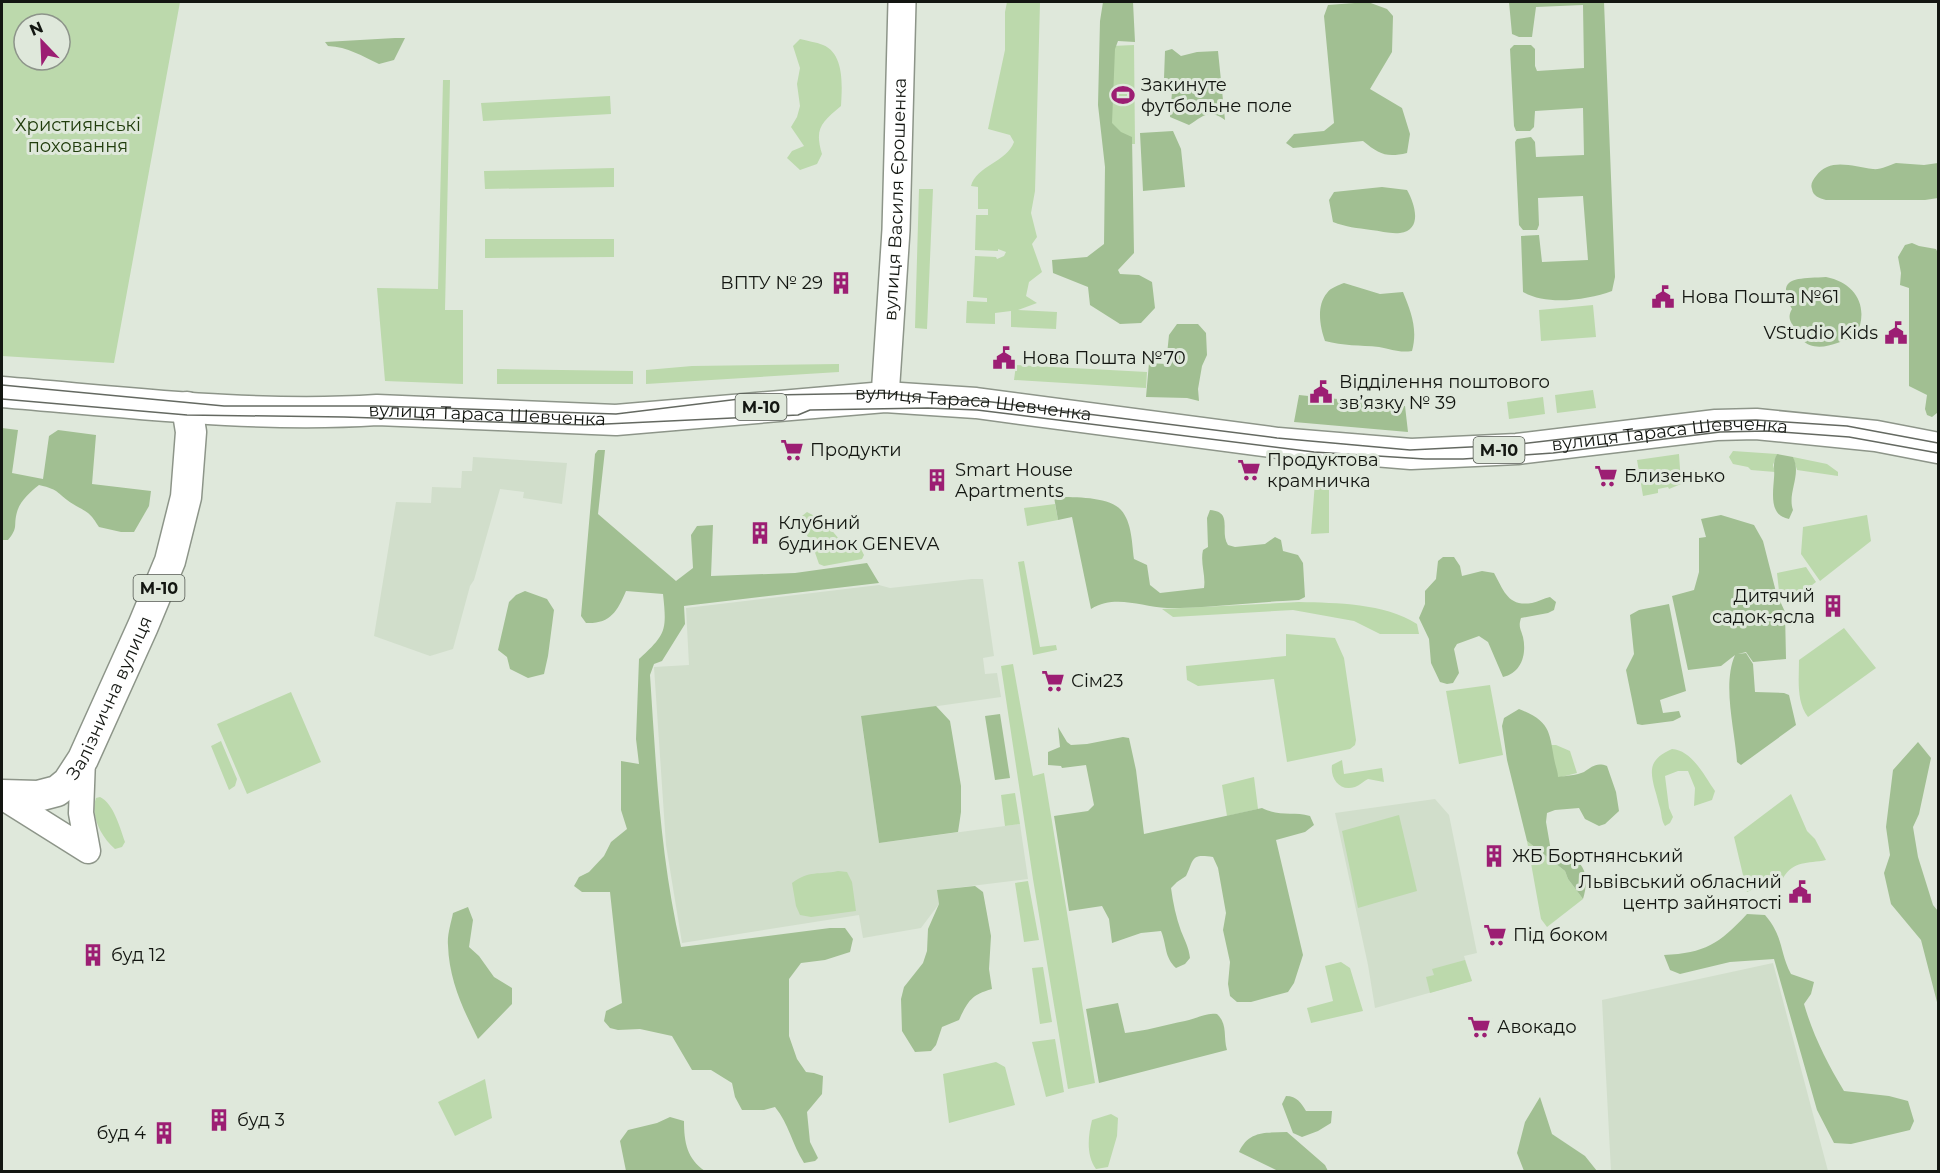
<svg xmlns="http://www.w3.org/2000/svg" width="1940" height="1173" font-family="Montserrat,sans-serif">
<rect width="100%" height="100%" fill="#dfe8db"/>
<!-- built -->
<path fill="#d1decb" d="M473,457l94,6 -5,41 -39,-6 1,-6 -24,-3 -26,91 -4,6 -17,63 -23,7 -56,-20 22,-134 35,1 1,-16 29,1 1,-17h10z
M972,579h11l11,77 -11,2 2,16 12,-1 4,24 -140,20 18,126 141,-19 8,55 -90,11 1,14 -18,24 -58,10 -4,-23 -177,28 -16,-98 -12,-178 35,-2 -3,-57 193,-23 11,3z
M1435,799l14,16 28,138 -13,3 8,25 -97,27 -7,-43 -33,-152z
M1773,963l55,208h-217l-9,-171z"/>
<!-- green -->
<path fill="#bcd9ac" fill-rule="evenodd" d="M2,2h178l-66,361 -112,-7zM24,24h36v36h-36z
M1007,2h33l-5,189 -4,22 6,24 -5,7 10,28 -13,10 -3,14 11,7 -19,7 39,2 -1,17 -45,-2v-16l-16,2v11l-29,-1 1,-22 20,1v-4l-14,-1 2,-41 21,1 1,2 7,-3 2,-4 -8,-3v2l-23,-1 1,-35h12v-6h-10v-22l-7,-1c5,-20 36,-24 43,-44l-4,-7 -22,-6 17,-79v-38z
M800,39c7,2 16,3 23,6 22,9 19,42 18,61 -19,16 -27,22 -19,48l-5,10 -17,6 -13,-12 5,-7 12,-5 -13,-19 6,-10 3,-11 -3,-22 3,-16 -7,-22z
M1134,45l1,99h-23v-98z
M443,80h7l-5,230h18v74l-78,-3 -8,-93 61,1z
M610,96l1,18 -128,7 -2,-18z
M614,168v19l-129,2 -1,-18z
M919,189h14l-6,140 -12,-1z
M485,239h129v18l-129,1z
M1593,305l3,32 -55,4 -2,-31z
M839,364v8l-193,12v-14l46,-4z
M1016,365l131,7 -1,16 -132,-8z
M497,369l136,2v13h-136z
M1593,390l3,18 -39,5 -2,-18z
M1543,397l2,17 -36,5 -2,-17z
M1733,451l44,3 -4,11 2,7 -24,-2 -3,-3 -15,-3 -4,-7z
M1679,454l2,30 -12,5 -1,-2 -10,2v4l-15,3 -6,-36z
M1793,457l34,7 11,8v4l-41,-6z
M1315,482l14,1v50l-18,1z
M1055,504l3,16 -31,6 -3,-18z
M807,512l17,9 20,24 17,4 3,6 -2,4 -38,7 -5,-2 -7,-20 -11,-19 1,-9z
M1867,515l4,26 -51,40 -19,-27 2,-27z
M1024,561l16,86 16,-2 1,5 -24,5 -15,-93z
M1806,567l10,15 -30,23 -7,-14 -2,-18z
M1299,602c38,1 85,1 118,22l2,10h-39l-26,-13 -61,-11 -120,7 -11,-8z
M1844,628l32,40 -68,49c-12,-16 -9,-38 -9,-57z
M1286,634l49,4 9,20 12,82 -1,5 -5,4 -63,13 -13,-83 -76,7 -11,-6 -1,-14 100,-10z
M1013,664l20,112 11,-3 51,310 -27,6 -35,-210 -32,-213z
M1490,685l13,70 -44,9 -13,-73z
M291,692l30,70 -74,32 -30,-70z
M221,741l16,38 -2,7 -6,4 -18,-44z
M1538,745h18l14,6 7,22 -31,8z
M1672,749c20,1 33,28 43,42l-3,9 -18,6 1,-18 -7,-17h-10l-13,5 4,32 4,9 -3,6 -5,3c-4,-6 -3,-11 -5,-18 -2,-6 -3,-12 -5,-18 -6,-22 -5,-31 17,-41z
M1342,760l2,14 38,-6 2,14 -16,-3c-4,2 -8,6 -13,8 -15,5 -25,-8 -23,-22z
M1254,777l4,32 -31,7 -5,-31z
M1015,793l5,31 -15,2 -4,-31z
M1791,794l16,37 8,8 11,21c-19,4 -32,0 -43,18 -14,3 -23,8 -36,14l-13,-55z
M100,797c14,7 20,31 25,45l-3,5 -7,2c-14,-12 -25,-33 -19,-51z
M1399,815l18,76 -59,17 -16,-77z
M1527,841l38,30 3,8 15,20 -36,28 -6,-8z
M838,871l9,1 5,10 4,29 -45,6 -11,-2 -4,-9 -4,-23c17,-13 27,-8 46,-12z
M1028,881l11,59 -15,2 -9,-59z
M1465,960l7,21 -42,12 -4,-16 8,-2 -2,-6z
M1341,962l9,6 13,43 -52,12 -4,-15 26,-7 -8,-35z
M1043,967l9,55 -12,2 -8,-56z
M1055,1039l9,53 -18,5 -14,-55z
M996,1062l9,5 10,38 -66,18 -6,-49z
M485,1079l7,39 -37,18 -17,-34z
M1111,1114l7,4 -1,18 -9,31 -12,2c-10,-14 -8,-33 -4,-49z"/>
<!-- forest -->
<path fill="#a1bf92" d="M1103,2h30l2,40 -17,-1 -3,8 -3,74 9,9 11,5 2,116 -16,17 2,4 19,1 13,7 3,26 -14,15 -21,1 -30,-19 -2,-18 -35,-14 -1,-13 35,-3 17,-13 1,-77 -7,-62 2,-84z
M1368,2l19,7 6,7 -1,36 -22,37 32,19 8,26 -3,19c-21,5 -28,1 -44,-12l-70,7 -7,-5 8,-9 30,-3 10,-8 -10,-107 4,-11z
M1509,2h95l11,275 -3,14c-25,9 -65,15 -89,1l-2,-56 18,-1 3,27 46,-2 -5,-64 -45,2 1,27 -2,5h-14l-4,-5 -4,-83 2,-3 14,-2 4,5 1,15 48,-2 -1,-47 -48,3 -1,16 -4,4h-14l-2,-5 -4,-77 4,-4h17l4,4v17l2,5 47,-3 -1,-63 -47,2 -4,30h-13l-7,-3z
M395,38h10l-11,22 -15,4c-17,-8 -31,-17 -51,-18l-3,-4z
M1172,49l9,7 16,-4 21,-1 7,69c-16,-12 -22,-4 -36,5l-19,-8 2,-25 -8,-14 1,-27z
M1173,131l8,18 4,38 -42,4 -3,-58z
M1896,163l28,2 14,-2v35l-13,2h-99c-7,-2 -13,-4 -14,-11 -2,-5 1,-9 4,-13 14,-19 37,-9 57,-7 7,1 17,-4 23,-6z
M1382,187l25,3c8,14 16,40 -7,43 -10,1 -19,-2 -29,-3 -14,-2 -25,-3 -38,-8l-4,-22 5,-8z
M1912,243l7,3 17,3 2,4v151l-1,9 -5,4 -5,-2 -2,-6 2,-14 -18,-9v-98l-9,-3 1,-12 -3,-16 7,-12z
M1826,277c30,6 44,30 30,59 -17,6 -40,19 -55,3 -3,-4 -4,-9 -7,-12 -5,-7 -6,-11 -2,-18 -18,-34 7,-30 34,-32z
M1344,283l36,11 23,-2c8,20 15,37 9,59 -14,2 -20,-2 -33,-4 -19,-2 -36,-1 -54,-6 -5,-14 -9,-35 2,-48 3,-5 12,-8 17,-10z
M1177,324h21l8,9 1,22 -5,11 -4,23 1,12 -12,-3 -41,-1 3,-34 17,1 3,-29z
M1299,395l106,11 3,26 -114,-10z
M2,428l16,2 -6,43 31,6 6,-43 9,-6 38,5 -4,49 59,7 -2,15 -15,26h-13l-22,-5c-10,-16 -11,-14 -26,-23 -16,-10 -12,-14 -34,-19 -9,7 -19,16 -22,27 -4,14 2,15 -9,28h-6z
M598,450h7l-7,64 78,67 17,-13 -2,-33 6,-9 16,-1 -2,51 84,-3 72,-10 12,20 -195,23 1,18 -23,37 -8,3 -4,11c6,91 10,182 31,272l149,-19h15l8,11 -3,13 -25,8 -24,3 -12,16v57l8,23 9,13 8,1 9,3 -1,18 -15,18 3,30 8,16 -3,3 -11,2c-12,-19 -15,-39 -29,-56l-11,3h-22l-7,-13 -3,-14 -21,-13h-19l-20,-34 -32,-7 -22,1 -8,-2 -6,-7 2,-10 16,-8 -12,-111h-28l-8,-6 5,-9 10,-5 15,-16 7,-14 16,-13 -6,-19v-49l18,3 -3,-25 3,-80c27,-25 28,-28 24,-65l-37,-3c-9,21 -16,33 -40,32l-5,-7 14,-162z
M1777,454l16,3c9,18 -6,36 0,53l-4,9c-20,-3 -16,-26 -15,-41 1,-9 -2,-15 3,-24z
M1054,497c17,0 55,-1 67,13 11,12 11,34 13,49l13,6 3,20 10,8 44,-5c2,-13 -4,-25 -1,-38l5,-3 -1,-29 3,-8c24,2 9,21 18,35l7,2 30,-3 10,-7 6,3 2,11 15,4 5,8 2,34 -6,3 -16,1c-38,2 -78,7 -116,7 -26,-1 -51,-14 -76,1l-19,-92 -14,3z
M1721,515l33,10 9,16 13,51 9,20 1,47 -33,3 -7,-10 -8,2 8,-1 7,11 2,28 29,1 5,2 7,30 -55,40 -4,-3c-2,-32 -15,-77 -2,-107l-14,11 -33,4 -16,-74 22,-6 5,-18v-34l7,-1 -5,-18z
M1443,557h11l6,9 2,10 20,-5 12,2c10,18 14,34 38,30 6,-1 12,-5 18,-6l6,5 -2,8 -6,3 -27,5c-3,9 0,11 2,19 4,18 -2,36 -20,40l-15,-35 -9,-6 -22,8 -3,5 5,24 -6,10 -6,1 -7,-2 -9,-19 -2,-24 -10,-21 6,-14v-13l11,-12 2,-18z
M525,591l22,8 7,11 -6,46 -4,18 -16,4 -18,-9 -3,-12 -9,-7 11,-48 7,-7z
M1669,604l17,87 -26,9 3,13 16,-2 2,6 -8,4 -31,4 -5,-1 -11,-54 8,-16 -4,-39 9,-5z
M936,706l14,15 11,65v26l-3,20 -79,11 -18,-127z
M1519,709c33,13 30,24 36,54 1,5 3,9 3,14 8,-1 19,-2 26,-5 8,-5 12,-10 23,-6l9,26 3,19 -14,13 -6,2 -14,-7 -6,-11 -24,2 -8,3 -1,9 5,29c6,3 12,4 19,6 18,7 18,26 13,42l-15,-20 -3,-8 -38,-30 -20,-81 -5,-34 2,-8z
M1000,714l10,64 -15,2 -10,-64z
M1058,727l9,15 4,3 16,-1 36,-7 6,1 7,32 8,64 118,-26c18,9 31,3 48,8l4,9 -9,7 -29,8 27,115 -9,28 -6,9 -37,10h-14l-7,-6 -2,-12 2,-22 -7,-32 3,-17 -8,-45 -5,-11c-23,-4 -19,3 -27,19l-9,6 -6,6c2,15 5,29 10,43 4,10 8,17 9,27l-5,6 -9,4c-12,-11 -9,-23 -15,-37l-20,2 -29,10 -3,-24 -7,-13 -33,5 -15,-95 34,-5 6,-6 -8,-40 -24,3 -1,-2 -13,-1v-13l12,-5z
M1918,742l13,16 -12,56 -6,13 5,30 15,48 5,6v95l-17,-66 -30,-36 -7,-31 6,-18 -4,-28 7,-57z
M975,886l8,6 8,44 -2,33 3,20c-21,6 -24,12 -33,31l-17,7 -6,18 -5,6 -16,1 -13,-21 -1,-32 3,-12 19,-24 4,-12 1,-22 11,-25 -2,-14z
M468,907l5,13 -4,27 10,9 15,21 18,11v16l-34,35c-15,-30 -29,-59 -30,-94 -1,-10 3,-22 5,-32z
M1747,914l18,1c19,22 14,36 26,59l23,8 -3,12 -7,10c9,31 23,59 40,87l45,5 19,5 6,20 -4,9 -59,14 -17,-1 -17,-33 -43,-151 -44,3 -50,12 -10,-4 -6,-15c41,-2 55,-11 83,-41z
M1118,1003l7,30c20,-2 40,-8 60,-12 11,-2 21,-9 32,-7 11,10 6,23 10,36l-128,33 -13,-74z
M1286,1096c11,0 15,7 20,15h26l-1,12 -13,8 -16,6 -9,-4 -11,-29z
M1540,1097l12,37 33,22 12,15h-73l-7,-18 8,-31z
M670,1117l14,4c0,21 3,38 21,50h-79l-6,-30 8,-11 29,-7z
M1287,1132l38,33 3,6h-50l-39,-19c10,-22 27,-19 48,-20z"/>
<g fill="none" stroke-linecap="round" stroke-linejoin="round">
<!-- tertiary casing -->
<g stroke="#8d9589" stroke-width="27">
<path id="tertiary" d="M83,759l-2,54 7,38
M2,797l86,54"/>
</g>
<!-- secondary casing -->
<g stroke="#8d9589" stroke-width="30">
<g id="secondary">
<path id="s1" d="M885,397l11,-167 6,-228"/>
</g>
</g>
<!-- primary casing -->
<g stroke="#8d9589" stroke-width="33">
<g id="primary">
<path id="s2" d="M2,392c124,10 250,26 375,18l239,10 269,-23 91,6 302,40 133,11 106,-5 199,-24 40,-1 120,12 62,12"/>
<path id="s3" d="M2,795l36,1 19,-5 11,-9 15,-23 60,-133 27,-65 16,-64 5,-65 -4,-25"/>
</g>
</g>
<!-- tertiary -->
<use href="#tertiary" stroke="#fff" stroke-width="24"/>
<!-- secondary -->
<use href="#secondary" stroke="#fff" stroke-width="27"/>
<!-- primary -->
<use href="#primary" stroke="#fff" stroke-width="30"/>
<!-- tram -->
<g stroke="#646961" stroke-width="1.5">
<path id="s4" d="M2,385l222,21h153l239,8 156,-19 113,-2 43,5 56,3 293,37 133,12 100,-5 208,-24 38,-1 91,6 91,17"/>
<path d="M2,399l185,16 157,2 241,8 213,-10 12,-5 118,-2 49,2 337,42 111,7h38l90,-6 167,-21 47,-1 82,6 89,16"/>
</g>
</g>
<!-- icons -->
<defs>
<g id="stadium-bare" transform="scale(1.8)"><path d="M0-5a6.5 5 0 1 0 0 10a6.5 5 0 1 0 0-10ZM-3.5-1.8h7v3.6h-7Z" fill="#9c1e73" stroke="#dfe8db" stroke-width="2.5" paint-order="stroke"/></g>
<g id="building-bare" transform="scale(1.8)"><path d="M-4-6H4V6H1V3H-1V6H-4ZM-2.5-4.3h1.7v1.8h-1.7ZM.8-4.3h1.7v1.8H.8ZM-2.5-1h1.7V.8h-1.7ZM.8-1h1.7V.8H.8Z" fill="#9c1e73" stroke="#dfe8db" stroke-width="2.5" paint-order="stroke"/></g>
<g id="civic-bare" transform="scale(1.8)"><path d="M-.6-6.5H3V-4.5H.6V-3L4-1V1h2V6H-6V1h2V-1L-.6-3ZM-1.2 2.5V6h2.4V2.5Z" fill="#9c1e73" stroke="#dfe8db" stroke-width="2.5" paint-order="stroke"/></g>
<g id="supermarket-bare" transform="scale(1.8)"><path d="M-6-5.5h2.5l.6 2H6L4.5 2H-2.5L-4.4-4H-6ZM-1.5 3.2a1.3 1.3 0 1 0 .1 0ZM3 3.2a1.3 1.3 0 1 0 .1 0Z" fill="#9c1e73" stroke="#dfe8db" stroke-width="2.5" paint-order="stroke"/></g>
</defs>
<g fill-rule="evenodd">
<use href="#stadium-bare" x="1123" y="95"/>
<use href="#building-bare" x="841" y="283"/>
<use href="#civic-bare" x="1663" y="297"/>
<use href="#civic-bare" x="1896" y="333"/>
<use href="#civic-bare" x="1004" y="358"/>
<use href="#civic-bare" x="1321" y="392"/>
<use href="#supermarket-bare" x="792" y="450"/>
<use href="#supermarket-bare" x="1249" y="470"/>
<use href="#supermarket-bare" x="1606" y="476"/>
<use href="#building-bare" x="937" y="480"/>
<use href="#building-bare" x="760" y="533"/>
<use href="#building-bare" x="1833" y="606"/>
<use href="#supermarket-bare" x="1053" y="681"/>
<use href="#building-bare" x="1494" y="856"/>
<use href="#civic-bare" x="1800" y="892"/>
<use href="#supermarket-bare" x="1495" y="935"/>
<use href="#building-bare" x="93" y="955"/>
<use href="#supermarket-bare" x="1479" y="1027"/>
<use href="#building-bare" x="219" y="1120"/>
<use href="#building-bare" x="164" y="1133"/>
</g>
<g text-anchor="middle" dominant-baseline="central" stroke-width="6" stroke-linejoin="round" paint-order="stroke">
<!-- shield labels -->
<g fill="#dfe8db" stroke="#50554e" stroke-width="1.5">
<rect x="735.5" y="394" width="51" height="26" rx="4.5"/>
<rect x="1473.5" y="437" width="51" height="26" rx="4.5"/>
<rect x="133.5" y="575" width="51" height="26" rx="4.5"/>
</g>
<g font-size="16" font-weight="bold" fill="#131611">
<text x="761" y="407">М-10</text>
<text x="1499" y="450">М-10</text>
<text x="159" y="588">М-10</text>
</g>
<!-- poi labels -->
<g font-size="18" fill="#131611" stroke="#dfe8db" text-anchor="start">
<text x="1141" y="85">Закинуте<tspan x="1141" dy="21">футбольне поле</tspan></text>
<text x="823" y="283" text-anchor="end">ВПТУ № 29</text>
<text x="1681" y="297">Нова Пошта №61</text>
<text x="1878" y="333" text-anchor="end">VStudio Kids</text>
<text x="1022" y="358">Нова Пошта №70</text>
<text x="1339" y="382">Відділення поштового<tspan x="1339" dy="21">зв’язку № 39</tspan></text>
<text x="810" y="450">Продукти</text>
<text x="1267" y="460">Продуктова<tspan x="1267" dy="21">крамничка</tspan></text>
<text x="955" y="470">Smart House<tspan x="955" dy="21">Apartments</tspan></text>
<text x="1624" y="476">Близенько</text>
<text x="778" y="523">Клубний<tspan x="778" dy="21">будинок GENEVA</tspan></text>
<text x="1815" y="596" text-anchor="end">Дитячий<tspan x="1815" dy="21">садок-ясла</tspan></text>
<text x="1071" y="681">Сім23</text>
<text x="1512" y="856">ЖБ Бортнянський</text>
<text x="1782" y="882" text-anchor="end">Львівський обласний<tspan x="1782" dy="21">центр зайнятості</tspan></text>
<text x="1513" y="935">Під боком</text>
<text x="111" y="955">буд 12</text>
<text x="1497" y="1027">Авокадо</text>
<text x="237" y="1120">буд 3</text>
<text x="146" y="1133" text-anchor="end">буд 4</text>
</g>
<!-- park labels -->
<g font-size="18" fill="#213d0d" stroke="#dfe8db">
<text x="78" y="125">Християнські<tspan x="78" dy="21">поховання</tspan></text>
</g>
<!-- street labels -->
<g font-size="18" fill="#131611" stroke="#dfe8db">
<text stroke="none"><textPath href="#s1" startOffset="198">вулиця Василя Єрошенка</textPath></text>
<text stroke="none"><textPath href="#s4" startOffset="974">вулиця Тараса Шевченка</textPath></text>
<text stroke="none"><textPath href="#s2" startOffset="486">вулиця Тараса Шевченка</textPath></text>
<text stroke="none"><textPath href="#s2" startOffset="1674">вулиця Тараса Шевченка</textPath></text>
<text stroke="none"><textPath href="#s3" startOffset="164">Залізнична вулиця</textPath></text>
</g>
</g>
<!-- border -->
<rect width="1940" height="1173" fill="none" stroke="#131611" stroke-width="6"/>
<!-- north arrow -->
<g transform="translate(42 42) rotate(337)"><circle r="28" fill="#dfe8db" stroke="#8d948a" stroke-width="1.5"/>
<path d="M0-4.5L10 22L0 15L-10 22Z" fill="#9c1e73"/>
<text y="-9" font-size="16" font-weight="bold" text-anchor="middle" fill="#131611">N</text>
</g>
</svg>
